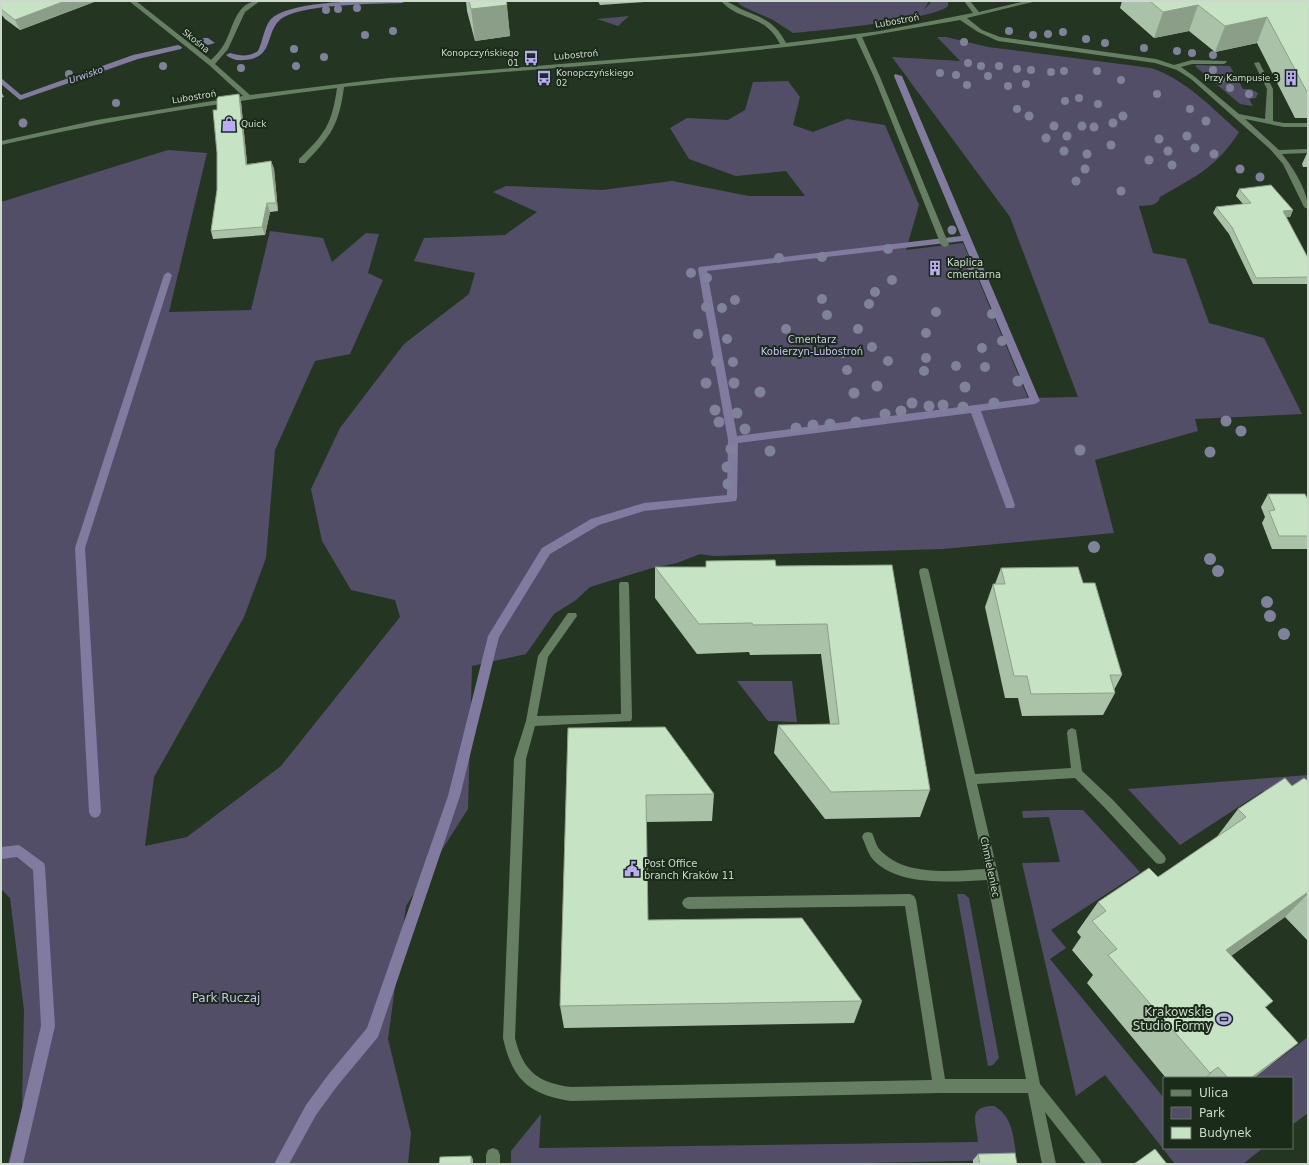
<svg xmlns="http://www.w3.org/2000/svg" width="1309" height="1165" font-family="'DejaVu Sans',sans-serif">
<rect width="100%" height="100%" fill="#243622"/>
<!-- green -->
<path fill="#524e68" d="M735,1h194l-5,9 8,-9h16v5c-12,13 -131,25 -155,27l-20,-13 -29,-13z
M629,16l-11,10 -21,-7z
M937,37h9l42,10 163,21c34,11 61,40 88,64 -23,36 -43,44 -79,65 -3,10 -12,8 -21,9l14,47 33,6 23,64 55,15 38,76 -107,5 3,12 -103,29 19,73 -171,16 -230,7 -13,-2 -23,9 -25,5 -62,19 -14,13 -22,14 -28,40 -54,12 -4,143 -62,97 -18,133 23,94 -3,31h-400l14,-57 2,-97 -14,-112 -9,-9v-687l167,-52 39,3 -38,159 82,-2 19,-79 53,7 9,24 34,-29 13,1 -11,39 15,7 -33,74 -35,7 -40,89 -9,108 -22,59 -90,160 -9,69 42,-9 94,-71 119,-149 -5,-17 -44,-10 -29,-49 -11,-52 29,-61 64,-84 65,-50 6,-21 -61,-12 10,-23 81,-3 32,-23 -44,-20 13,-6 96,4 70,-9 77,15h56l-19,-25 -50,5 -47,-17 -19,-31 17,-10 41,2 17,-10 8,-28 35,-1 12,16 -7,28 20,7 34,-13 38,6 34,80 -13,45 57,-7 65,155 50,-1 -68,-180 -118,-160 68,4z
M1196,65l34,1 13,23h8l7,4 -2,5 -7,1 4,7 -13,-2 -44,-37z
M737,681h55l5,41 -29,-1z
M1308,775v38l-30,-7 -15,-15 -83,54 -52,-56z
M1053,810h30l57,62 -89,58 15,18 -16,11 114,139v50h99l-20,16h-68l-70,-89 -29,21 -54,-233 38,-1 -11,-45 -26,1 -1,-7z
M957,894h7l5,4 30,160 -6,7 -5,1z
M1308,1037v76l-16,12v-47h-38z
M994,1106c18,10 19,28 22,47l-7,7 -189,4h-309v-13l30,-37 -2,34 439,-6c-1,-18 -12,-36 16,-36z"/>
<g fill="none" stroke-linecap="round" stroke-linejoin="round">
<!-- stream -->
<path fill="#817b9f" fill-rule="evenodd" d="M358,1h48l-4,2c-28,1 -95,1 -118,14 -21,12 -7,42 -41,43 -6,1 -12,-1 -17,-5l4,-2c11,3 18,4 28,-2 5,-10 6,-24 13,-32 16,-15 66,-17 87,-18z
M202,38h6l7,5 -7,2 -6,-3z
M178,45l4,2 -1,2 -43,10 -118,41 -19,-16v-6l20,17 112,-40z
M895,74l7,2 138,325 -5,3 -54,7 34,94 -1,3h-8l-1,-3 -34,-92 -233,30 -1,55 -1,3 -92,10 -45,14 -49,29 -51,83 -39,159 -82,241 -40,48 -22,30 -27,49h-15l32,-59 22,-30 39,-47 81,-232 40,-160 54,-88 49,-29 53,-16 83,-8 1,-55 -30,-171 1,-2 262,-31 -67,-160zM963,241l66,157 -292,38 -30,-165z
M168,272l4,3 -87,273 16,264 -2,4 -4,2 -4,-2 -2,-4 -14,-264 89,-273z
M19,845l25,18 1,4 10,159 -32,138h-14l32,-138 -8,-156 -16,-13 -16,2v-12z"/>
<!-- minor -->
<path fill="#667f63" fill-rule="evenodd" d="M129,1h7l75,59c3,-3 7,-7 10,-11 13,-17 12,-48 39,-48l-15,11 -17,37 -13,15 35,31 139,-17 307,-25 84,-9c-16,-31 -40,-22 -59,-43 8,0 12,4 20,8 21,9 34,12 45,34l94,-12 93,-18 -9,-12h6l9,11 47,-11h11l-70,17 15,12 18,7 156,22 18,6 18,-5 34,1 1,1 -3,2h-32l-11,3 14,10 44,37 26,5 2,-30 -13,-26 5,-1 14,27v32l11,2h24v4h-24l-39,-8 34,31 29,-1v4l-26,1c12,15 26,37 26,55l-4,-2 -21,-43 -13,-15 -79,-70 -14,-9 -22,-7 -157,-22 -20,-9 -18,-12 -98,17 18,40 69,168 -4,2 -4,-2 -67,-168 -18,-39c-170,24 -341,30 -512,49 -5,38 -13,49 -39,76h-6v-4c26,-25 33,-35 38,-71 -113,14 -225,31 -336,57v-4l96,-21 146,-24 -34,-31z
M924,568l4,1 1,3 46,202 96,-6 -4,-35 1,-3 4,-2 4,2 6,41 31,29 51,55 2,4 -2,4 -4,1 -4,-1 -51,-55 -30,-30 -98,6 21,90 42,210 60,75 2,5h-16l-41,-52 11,52h-14l-14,-71h-88l-369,8c-42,-6 -59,-22 -68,-63l11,-279 12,-38 12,-65 30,-43h8l1,3 -29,41 -11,59 84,-2 -2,-129 1,-3h8l1,3 3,133 -1,3 -96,5 -9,33 -11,279c8,33 23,45 56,49l361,-7 -27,-174 -217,3 -4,-2 -2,-4 2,-4 4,-2 222,-3 4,2 2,4 29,179h81l-39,-199c-34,2 -93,7 -116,-23 -4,-6 -6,-14 -9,-20l2,-4 4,-1 4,1c3,6 4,13 8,17 25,27 72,21 105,19l-66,-297 1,-3z
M493,1148l5,2 2,5v9h-14v-9l2,-5z"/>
</g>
<!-- trees -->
<g fill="#7f829a">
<circle cx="357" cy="8" r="4"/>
<circle cx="338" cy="9" r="4"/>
<circle cx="326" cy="10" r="4"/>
<circle cx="393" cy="31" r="4"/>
<circle cx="1009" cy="31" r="4"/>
<circle cx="1063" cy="32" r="4"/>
<circle cx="1048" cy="34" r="4"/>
<circle cx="365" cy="35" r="4"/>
<circle cx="1033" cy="35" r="4"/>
<circle cx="1086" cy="39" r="4"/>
<circle cx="964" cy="42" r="4"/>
<circle cx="1105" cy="43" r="4"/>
<circle cx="1144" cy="48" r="4"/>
<circle cx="294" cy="49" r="4"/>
<circle cx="1177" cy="51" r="4"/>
<circle cx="1192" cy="53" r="4"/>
<circle cx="1213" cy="55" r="4"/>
<circle cx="324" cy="57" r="4"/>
<circle cx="968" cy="63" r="4"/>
<circle cx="163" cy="66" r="4"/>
<circle cx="296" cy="66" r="4"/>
<circle cx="981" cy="66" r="4"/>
<circle cx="999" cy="66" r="4"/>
<circle cx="241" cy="68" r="4"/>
<circle cx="1017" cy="69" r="4"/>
<circle cx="1031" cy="70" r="4"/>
<circle cx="1213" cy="70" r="4"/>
<circle cx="1064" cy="71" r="4"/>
<circle cx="1097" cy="71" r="4"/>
<circle cx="1051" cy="72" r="4"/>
<circle cx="940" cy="73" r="4"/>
<circle cx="69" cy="74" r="4"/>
<circle cx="956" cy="75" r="4"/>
<circle cx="988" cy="76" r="4"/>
<circle cx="1221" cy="79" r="4"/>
<circle cx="1121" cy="80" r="4"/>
<circle cx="1026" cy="84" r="4"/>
<circle cx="967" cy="85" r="4"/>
<circle cx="1008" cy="86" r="4"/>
<circle cx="1230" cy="88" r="4"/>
<circle cx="1157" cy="94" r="4"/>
<circle cx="1249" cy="94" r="4"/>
<circle cx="1079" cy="98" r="4"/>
<circle cx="1065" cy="101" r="4"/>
<circle cx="116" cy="103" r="4"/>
<circle cx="1098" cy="104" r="4"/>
<circle cx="1017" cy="109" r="4"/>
<circle cx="1190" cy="109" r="4"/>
<circle cx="1029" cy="116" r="4.5"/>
<circle cx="1123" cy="116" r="4.5"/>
<circle cx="1206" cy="121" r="4.5"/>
<circle cx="23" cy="123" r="4.5"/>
<circle cx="1113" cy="123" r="4.5"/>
<circle cx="1054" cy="126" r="4.5"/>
<circle cx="1082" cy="126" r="4.5"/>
<circle cx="1094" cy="127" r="4.5"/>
<circle cx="1067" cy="136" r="4.5"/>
<circle cx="1187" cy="136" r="4.5"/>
<circle cx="1046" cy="138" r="4.5"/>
<circle cx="1159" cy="139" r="4.5"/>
<circle cx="1111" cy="145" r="4.5"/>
<circle cx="1195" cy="148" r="4.5"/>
<circle cx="1064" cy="151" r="4.5"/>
<circle cx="1168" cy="151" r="4.5"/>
<circle cx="1087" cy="154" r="4.5"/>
<circle cx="1214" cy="154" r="4.5"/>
<circle cx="1149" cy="160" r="4.5"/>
<circle cx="1172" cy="165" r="4.5"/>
<circle cx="1085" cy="169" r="4.5"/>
<circle cx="1240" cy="169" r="4.5"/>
<circle cx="1260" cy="177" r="4.5"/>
<circle cx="1076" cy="181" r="4.5"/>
<circle cx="1121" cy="191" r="4.5"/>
<circle cx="952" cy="230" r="4.5"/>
<circle cx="888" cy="249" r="5"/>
<circle cx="822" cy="257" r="5"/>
<circle cx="779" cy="258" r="5"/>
<circle cx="971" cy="265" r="5"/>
<circle cx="691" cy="273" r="5"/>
<circle cx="707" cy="278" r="5"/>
<circle cx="892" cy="280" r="5"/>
<circle cx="875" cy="292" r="5"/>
<circle cx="822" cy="299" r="5"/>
<circle cx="735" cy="300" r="5"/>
<circle cx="869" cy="304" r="5"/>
<circle cx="706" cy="307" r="5"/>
<circle cx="722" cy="308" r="5"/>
<circle cx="936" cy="312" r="5"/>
<circle cx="992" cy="314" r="5"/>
<circle cx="827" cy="315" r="5"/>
<circle cx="786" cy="329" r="5"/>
<circle cx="858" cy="329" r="5"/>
<circle cx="926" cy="333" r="5"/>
<circle cx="698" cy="334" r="5"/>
<circle cx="727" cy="339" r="5"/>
<circle cx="1002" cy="341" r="5"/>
<circle cx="872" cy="347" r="5"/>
<circle cx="982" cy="348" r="5"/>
<circle cx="843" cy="353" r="5"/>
<circle cx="926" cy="358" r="5"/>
<circle cx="888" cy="361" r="5"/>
<circle cx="716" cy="362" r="5"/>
<circle cx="733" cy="362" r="5"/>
<circle cx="956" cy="366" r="5"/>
<circle cx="985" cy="367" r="5"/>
<circle cx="847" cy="370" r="5"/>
<circle cx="924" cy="371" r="5"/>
<circle cx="1018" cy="381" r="5.5"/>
<circle cx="706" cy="383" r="5.5"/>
<circle cx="734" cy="383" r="5.5"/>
<circle cx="877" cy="386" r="5.5"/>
<circle cx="965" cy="387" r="5.5"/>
<circle cx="760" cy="392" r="5.5"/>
<circle cx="854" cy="393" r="5.5"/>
<circle cx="912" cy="403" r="5.5"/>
<circle cx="994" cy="403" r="5.5"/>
<circle cx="943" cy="405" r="5.5"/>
<circle cx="929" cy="406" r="5.5"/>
<circle cx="963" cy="407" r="5.5"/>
<circle cx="715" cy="410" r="5.5"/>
<circle cx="901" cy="411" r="5.5"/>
<circle cx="737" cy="413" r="5.5"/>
<circle cx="885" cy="414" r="5.5"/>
<circle cx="1226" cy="421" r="5.5"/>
<circle cx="719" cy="422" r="5.5"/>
<circle cx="856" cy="422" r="5.5"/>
<circle cx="830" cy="424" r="5.5"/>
<circle cx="813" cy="425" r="5.5"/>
<circle cx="796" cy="428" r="5.5"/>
<circle cx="745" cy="429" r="5.5"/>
<circle cx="1241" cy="431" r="5.5"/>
<circle cx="731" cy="449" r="5.5"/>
<circle cx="1080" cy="450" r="5.5"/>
<circle cx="770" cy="451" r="5.5"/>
<circle cx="1210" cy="452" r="5.5"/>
<circle cx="727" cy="467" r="5.5"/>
<circle cx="728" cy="484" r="5.5"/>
<circle cx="1094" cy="547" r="6"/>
<circle cx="1210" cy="559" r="6"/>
<circle cx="1218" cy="571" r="6"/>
<circle cx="1267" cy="602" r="6"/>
<circle cx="1270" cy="616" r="6"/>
<circle cx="1284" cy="634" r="6"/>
</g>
<!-- wall -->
<path fill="#aac3a8" d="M1,1l93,1 -74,28 -15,-11 -4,-5z
M466,1h40l4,35 -35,5 -8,-30z
M598,1h61l-59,4z
M1122,1h186v117h-13l-38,-75 -42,9 -26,-21 -35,7 -34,-30z
M241,102l6,62 24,-3 3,8 4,42 -8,1 -5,23 -52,4 -2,-8 6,-41v-80z
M1308,151v16h-5l-1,-3z
M1239,189l54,21 -3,7h-4l22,41v26h-55l-24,-50 -16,-21 3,-6 27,-3 -7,-8z
M1268,494l40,6v49h-36l-10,-26 3,-6 -4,-10z
M706,561l70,5 116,-1 38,225 -10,27 -95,2 -51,-66 4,-28 52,-1 -9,-70 -71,1 -1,-3 -52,2 -42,-56v-31h51z
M1001,568l121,107 -8,15 1,3 -12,22 -81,1 -4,-18h-13l-20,-91 8,-23h2z
M568,728l146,66 -2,27 -66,1 2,98 214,81 -8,22 -290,5 -4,-22z
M1308,781v160l-23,-24 -54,39 42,45 -8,7 33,35 -44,35h-88l-79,-95 6,-8 -21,-25 9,-13 -4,-5 21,-30 60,-25 58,-39 22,-29 54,-23z
M978,1154l39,10h-44v-4z"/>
<!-- shaded-wall -->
<path fill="#8b9f88" d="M65,1h28l1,1 -74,28 -5,-10z
M507,5l3,31 -35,5 -4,-32z
M1198,5l-9,26 -35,7 9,-26z
M1267,17l-10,26 -42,9 10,-26z
M1,91l3,6 -3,1z
M239,94l2,8 7,71 -2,-8z
M271,161l3,8 4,42 -2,-8z
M267,203l3,9 -5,23 -3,-8z
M1293,210l-3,7 -10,1 3,-7z
M1308,892v2l-23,23 -86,62 27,-29z
M1298,1043l-44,35h-3z
M1218,1067l-12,11h-1l5,-5z
M471,1156l2,3v5h-2z"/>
<!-- building -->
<path fill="#c6e3c3" stroke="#8b9f88" d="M1,1h64l-50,19 -14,-11z
M469,1h37l1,4 -36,4z
M1150,1h158v91h-1l-40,-75 -42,9 -27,-21 -35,7z
M239,94l7,71 25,-4 5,42h-9l-5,24 -51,4 6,-41v-37l-4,-43h4v-13z
M1271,185l22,25 -10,1 25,47v19l-52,1 -24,-51 -16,-20 35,-4 -12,-14z
M1268,494h37l3,6v36h-29l-10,-25 6,-1z
M775,560l1,6 116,-1 38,225 -99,2 -53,-67 61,-1 -12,-100 -74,1 -1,-2 -53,1 -44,-57h51v-6z
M1078,567l5,16h12l27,92h-12l5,18 -84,1 -4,-18h-13l-21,-92h12l-4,-16z
M665,727l49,67 -68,1 2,125 154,-2 60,83 -302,5 8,-278z
M1285,778l7,8 12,-8 4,3v111l-82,58 47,51 -8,6 33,36 -47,35h-23l-10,-11 -8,6 -102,-118 9,-6 -25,-28 14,-10 -8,-9 51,-34 9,9 88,-60 -8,-8z
M1155,1149l12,15h-33z
M1015,1153l2,11h-37l-2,-10z
M471,1156v8h-32l1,-7z"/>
<!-- icons -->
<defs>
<g id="bus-bare" transform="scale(1.2)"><path d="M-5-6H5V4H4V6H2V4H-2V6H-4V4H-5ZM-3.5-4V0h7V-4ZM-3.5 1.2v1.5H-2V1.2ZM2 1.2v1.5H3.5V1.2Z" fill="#b9abf7" stroke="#1a2b19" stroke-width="2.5" paint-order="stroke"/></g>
<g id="building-bare" transform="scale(1.2)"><path d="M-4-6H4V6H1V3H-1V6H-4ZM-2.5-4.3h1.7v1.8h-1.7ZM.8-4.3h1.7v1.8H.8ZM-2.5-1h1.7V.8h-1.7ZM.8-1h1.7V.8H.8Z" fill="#b9abf7" stroke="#1a2b19" stroke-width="2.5" paint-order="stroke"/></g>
<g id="shop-bare" transform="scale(1.2)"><path d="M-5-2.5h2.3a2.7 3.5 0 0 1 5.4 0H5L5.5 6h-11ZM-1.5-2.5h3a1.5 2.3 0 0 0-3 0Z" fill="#b9abf7" stroke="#1a2b19" stroke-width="2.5" paint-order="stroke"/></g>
<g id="civic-bare" transform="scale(1.2)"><path d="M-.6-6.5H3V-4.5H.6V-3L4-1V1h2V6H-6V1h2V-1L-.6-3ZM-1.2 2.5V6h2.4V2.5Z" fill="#b9abf7" stroke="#1a2b19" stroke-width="2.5" paint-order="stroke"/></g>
<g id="stadium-bare" transform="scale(1.2)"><path d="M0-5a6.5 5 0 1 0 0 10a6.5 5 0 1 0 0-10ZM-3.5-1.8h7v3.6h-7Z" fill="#b9abf7" stroke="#1a2b19" stroke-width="2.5" paint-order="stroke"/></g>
</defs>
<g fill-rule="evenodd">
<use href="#bus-bare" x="531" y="58"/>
<use href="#bus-bare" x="544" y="78"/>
<use href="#building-bare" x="1291" y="78"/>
<use href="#shop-bare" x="229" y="124"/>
<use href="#building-bare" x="935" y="268"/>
<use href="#civic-bare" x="632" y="869"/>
<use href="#stadium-bare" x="1224" y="1019"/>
</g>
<g text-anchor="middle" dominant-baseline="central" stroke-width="4" stroke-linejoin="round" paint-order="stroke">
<!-- far-street labels -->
<g font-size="9" fill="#ced9cd" stroke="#1a2b19">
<text transform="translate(897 21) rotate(-10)">Lubostroń</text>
<text transform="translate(196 41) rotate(39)">Skośna</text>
<text transform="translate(576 55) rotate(-5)">Lubostroń</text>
<text transform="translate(194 97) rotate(-9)">Lubostroń</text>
</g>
<!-- far-poi labels -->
<g font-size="9" fill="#ced9cd" stroke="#1a2b19" text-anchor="end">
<text x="519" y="53">Konopczyńskiego<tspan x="519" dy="10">01</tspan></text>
<text x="556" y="73" text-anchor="start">Konopczyńskiego<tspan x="556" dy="10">02</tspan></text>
<text x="1279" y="78">Przy Kampusie 3</text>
<text x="241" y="124" text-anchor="start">Quick</text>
</g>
<!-- far-water labels -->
<g font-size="9" font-style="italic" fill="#c9bffa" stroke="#1a2b19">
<text transform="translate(86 75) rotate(-19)">Urwisko</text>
</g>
<!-- poi labels -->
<g font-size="10" fill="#ced9cd" stroke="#1a2b19" text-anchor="start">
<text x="947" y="262">Kaplica<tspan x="947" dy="12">cmentarna</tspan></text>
<text x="644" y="863">Post Office<tspan x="644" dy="12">branch Kraków 11</tspan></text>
</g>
<!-- park labels -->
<g font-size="10" fill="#cac0fc" stroke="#1a2b19">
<text x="812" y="339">Cmentarz<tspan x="812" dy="12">Kobierzyn-Lubostroń</tspan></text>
</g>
<!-- street labels -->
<g font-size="10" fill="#ced9cd" stroke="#1a2b19">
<text transform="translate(990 867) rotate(78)">Chmieleniec</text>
</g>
<!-- near-park labels -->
<g font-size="12" fill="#cac0fc" stroke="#1a2b19">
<text x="226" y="998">Park Ruczaj</text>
</g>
<!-- near-poi labels -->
<g font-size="12" fill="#ced9cd" stroke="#1a2b19" text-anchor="end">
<text x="1212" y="1012">Krakowskie<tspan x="1212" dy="14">Studio Formy</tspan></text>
</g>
</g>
<!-- border -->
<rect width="1309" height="1165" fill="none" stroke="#ced9cd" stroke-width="4"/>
<!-- legend -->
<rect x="1163" y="1077" width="130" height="72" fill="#1a2b19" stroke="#627161"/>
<rect x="1171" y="1090" width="20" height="6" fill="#667f63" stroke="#627161"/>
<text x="1199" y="1097" font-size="12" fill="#ced9cd">Ulica</text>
<rect x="1171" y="1107" width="20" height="12" fill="#524e68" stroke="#627161"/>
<text x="1199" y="1117" font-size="12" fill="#ced9cd">Park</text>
<rect x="1171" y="1127" width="20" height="12" fill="#c6e3c3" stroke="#627161"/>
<text x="1199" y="1137" font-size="12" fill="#ced9cd">Budynek</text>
</svg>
